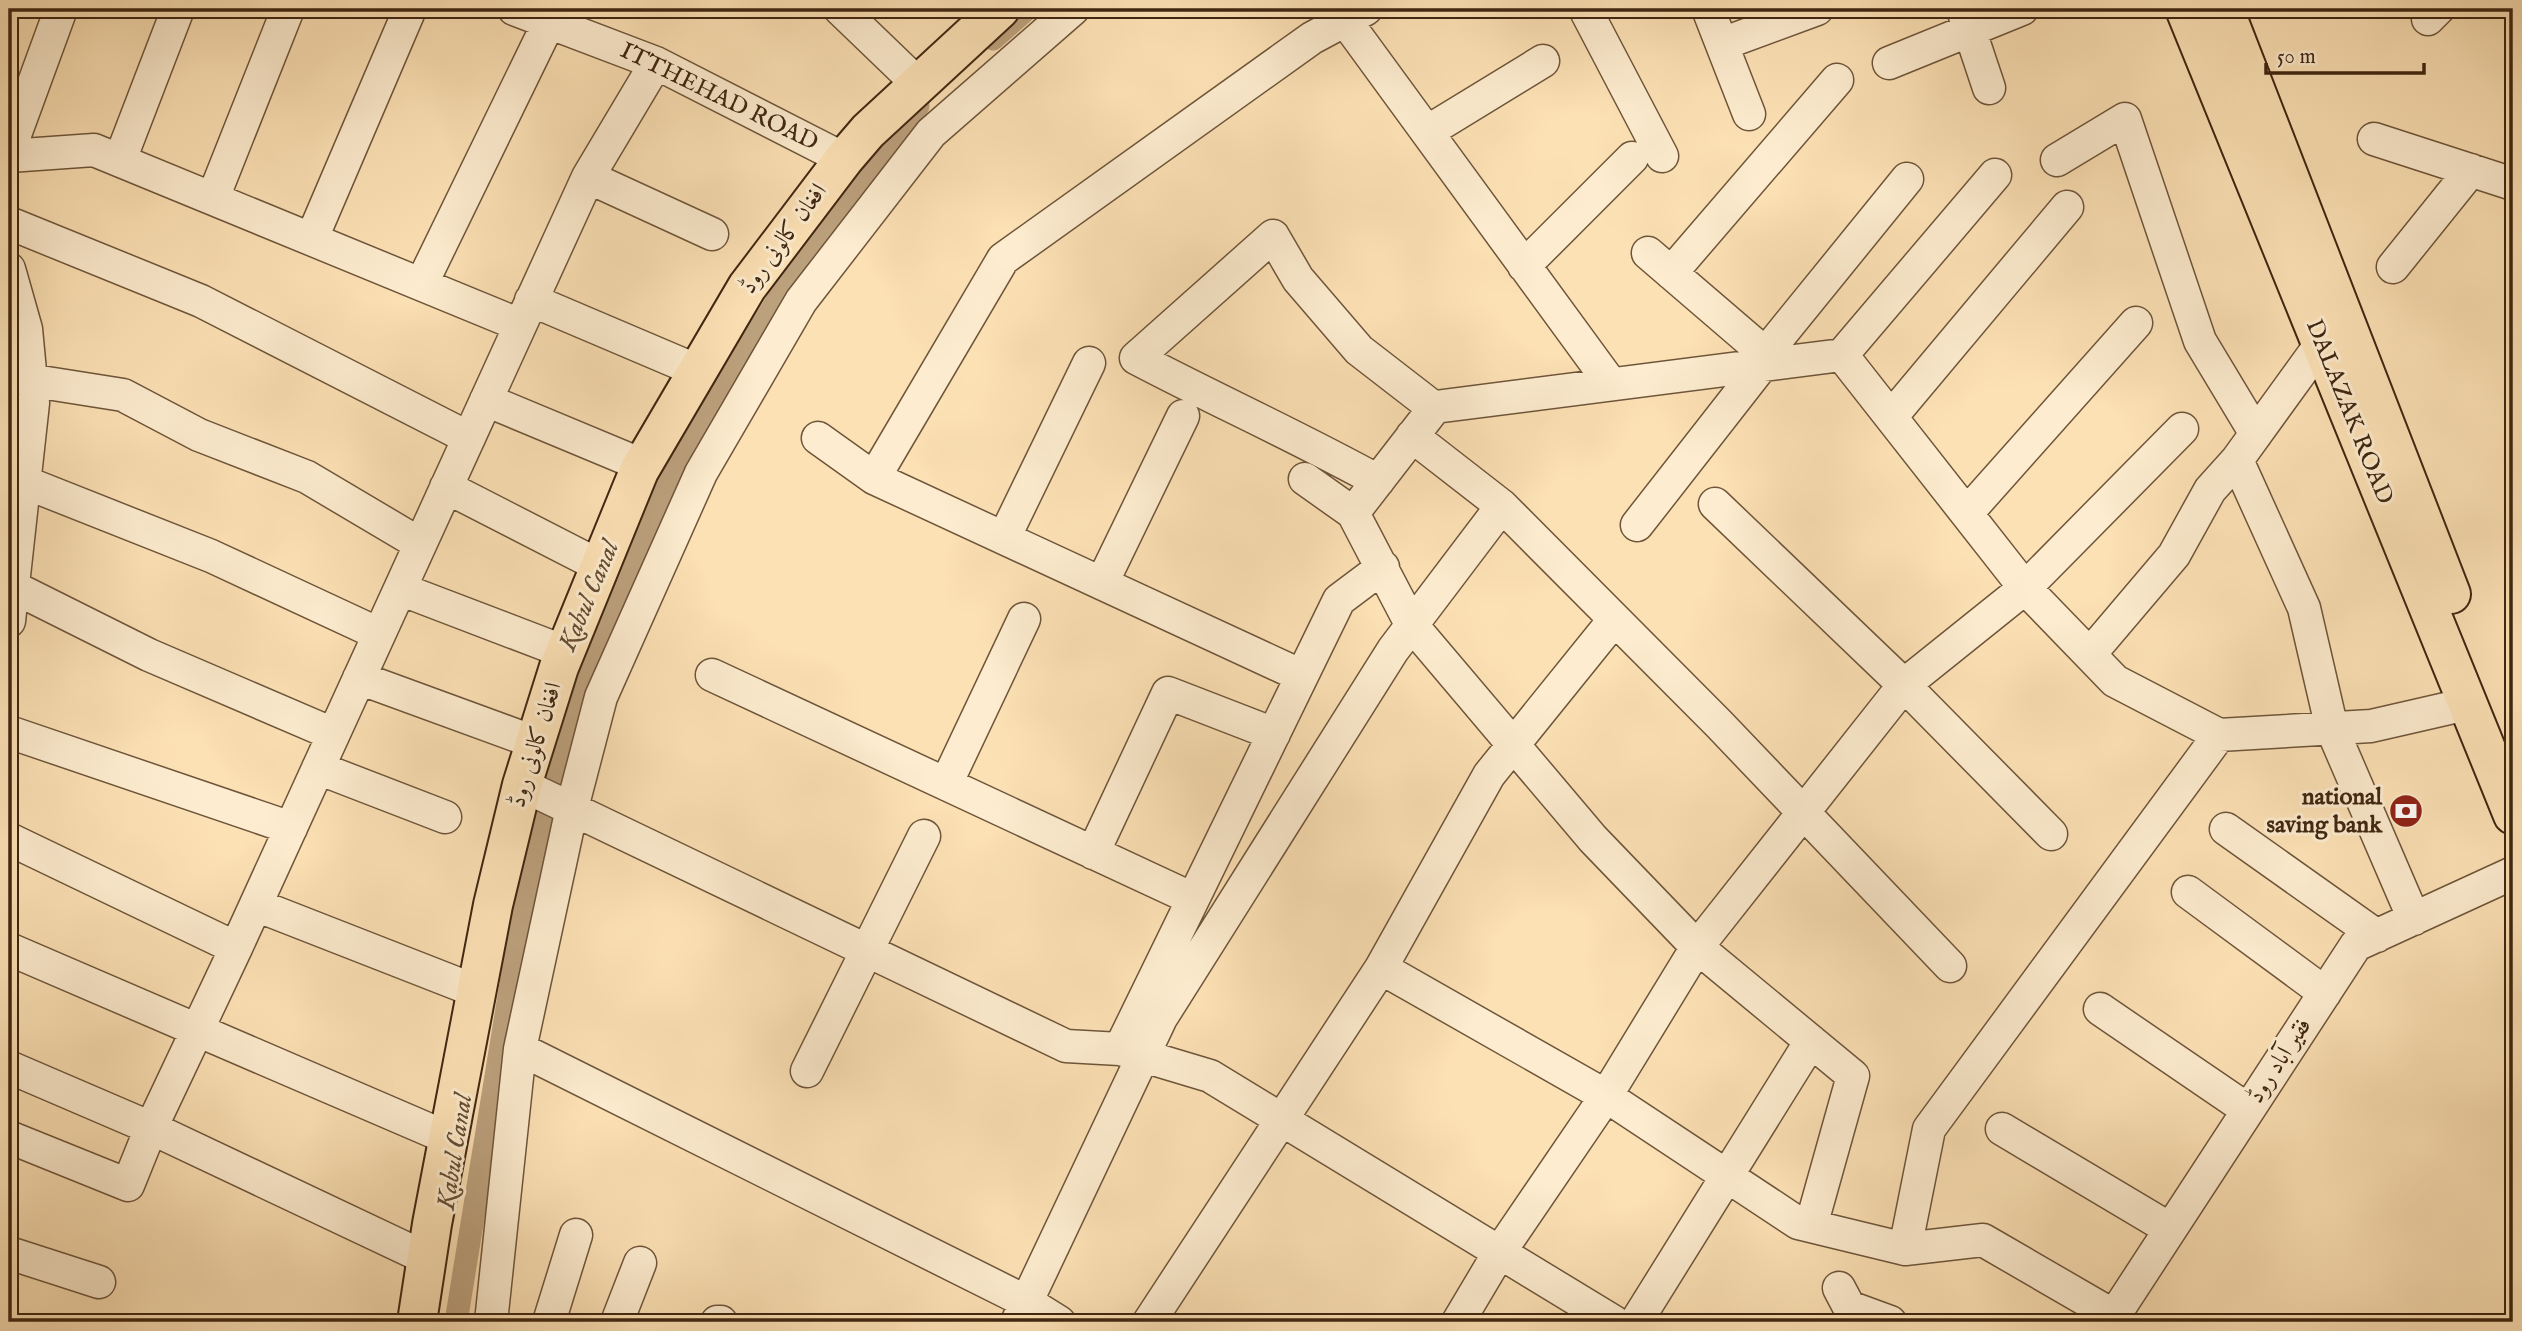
<svg xmlns="http://www.w3.org/2000/svg" width="2522" height="1331" font-family="'IM FELL English',Amiri,serif">
<rect width="100%" height="100%" fill="#fce1b5"/>
<filter id="stains"><feTurbulence type="fractalNoise" baseFrequency=".00286" numOctaves="4"/><feColorMatrix values="0 0 0 0 .2 0 0 0 0 .09 0 0 0 0 .02 0 0 0 .5 -.17"/></filter>
<radialGradient id="worn" r=".72"><stop offset=".6" stop-color="#630" stop-opacity="0"/><stop offset="1" stop-color="#630" stop-opacity=".3"/></radialGradient>
<g fill="none" stroke-linecap="round" stroke-linejoin="round">
<!-- canal -->
<path stroke="#bca17d" stroke-width="23" d="M993,39l34,-30
M456,1322l67,-412 23,-109 34,-112 99,-230 108,-174 131,-179"/>
<!-- minor casing -->
<g stroke="#6e553a" stroke-width="35">
<path id="minor" d="M514,9l142,54 188,96
M840,9l79,76
M1585,9l77,147
M1708,9l41,105
M1963,10l26,78
M2428,19l10,-10
M1345,20l266,364
M1722,44l95,-35
M1889,63l133,-54
M1427,132l116,-71
M2374,139l139,45
M9,151l52,-142
M9,156l85,-6 426,175
M120,160l58,-151
M2057,160l68,-41 75,222 56,93
M588,177l124,57
M213,198l75,-189
M9,223l192,78 268,137
M312,238l98,-229
M1648,253l128,110
M1524,266l108,-108
M2393,267l78,-97
M9,269l17,60 7,74 -24,218
M1671,273l166,-193
M422,283l127,-261
M531,300l167,71
M1765,354l142,-175
M1842,355l153,-180
M9,377l114,18 76,40 108,42 113,67
M486,400l156,65
M1891,417l176,-210
M1412,436l90,70 217,218 231,242
M818,438l56,40 428,198
M2237,460l67,148 28,121 82,190
M874,478l129,-219 309,-221 54,-29
M1305,479l48,34 58,111 182,215 104,108 156,129 -42,150
M9,480l15,2 187,74 168,78
M1378,481c-80,-44 -162,-81 -242,-123l137,-122 25,43 61,71 75,58
M446,487l154,79
M1715,504l189,181 147,149
M1353,513l82,-106 407,-52 183,233 90,93 104,54 152,-9 96,-22
M1967,513l169,-190
M1637,525l125,-160
M1004,538l85,-175
M1102,583l81,-167
M13,587l136,68 184,79
M400,589l165,63
M2090,654l84,-99 36,-65 27,-30 84,-116
M712,675l481,224
M359,678l175,64
M9,732l282,96
M318,768l127,49
M946,784l78,-165
M522,785l544,261 54,3 90,27 404,246
M2226,829l151,107
M9,839l227,109
M1093,853l75,-160 106,41
M2188,892l137,101
M256,905l220,86
M9,949l439,189
M1381,968l225,128 192,127 107,26 78,-9 131,76
M2100,1009l148,101
M520,1049l507,253 32,20
M1120,1049l219,-449 44,-33
M9,1067l142,61 -23,57 -119,-48
M807,1071l117,-235
M2002,1129l168,100
M1905,1249l24,-120 290,-394
M9,1253l90,29
M426,1258l-275,-130 85,-180 352,-771 68,-114
M1839,1288l10,19 41,15
M491,1322l29,-273 52,-241 29,-111 100,-224 100,-172 130,-168 142,-124
M549,1322l27,-87
M617,1322l23,-59
M717,1322h4
M1017,1322l144,-304 232,-368 109,-144
M1149,1322l232,-354 108,-193 125,-155
M1458,1322l41,-69 107,-157 91,-149 207,-262 121,-97 157,-159
M1636,1322l175,-281
M2110,1322l246,-377 157,-72"/>
</g>
<!-- major casing -->
<g stroke="#3f2611" stroke-width="42">
<path id="major" d="M2185,9l328,806
M2224,9l227,585
M417,1322l15,-98 61,-319 29,-120 37,-118 80,-196 108,-184 97,-128 24,-28 132,-122"/>
</g>
<!-- minor -->
<use href="#minor" stroke="#fdeccf" stroke-width="32"/>
<!-- major -->
<use href="#major" stroke="#fce1b5" stroke-width="38"/>
</g>
<!-- icons -->
<defs>
<g id="bank-disc" transform="scale(1.75)"><circle r="9.5" fill="#8f2418" stroke="#fdeccf"/><path d="M-6-4H6V4H-6ZM0-2.3a2.3 2.3 0 1 0 0 4.6a2.3 2.3 0 1 0 0-4.6Z" fill="#fff"/></g>
</defs>
<g fill-rule="evenodd">
<use href="#bank-disc" x="2406" y="811"/>
</g>
<g text-anchor="middle" dominant-baseline="central" stroke-width="6" stroke-linejoin="round" paint-order="stroke">
<!-- street labels -->
<g font-size="24" fill="#3f2611" stroke="#fdeccf">
<text transform="translate(719 97) rotate(26)">ITTHEHAD ROAD</text>
<text transform="translate(784 239) rotate(-54)">افغان کالونی روڈ</text>
<text transform="translate(2349 412) rotate(68)">DALAZAK ROAD</text>
<text transform="translate(536 745) rotate(-73)">افغان کالونی روڈ</text>
<text transform="translate(2280 1061) rotate(-57)">فقیر آباد روڈ</text>
</g>
<!-- poi labels -->
<g font-size="24" font-weight="bold" fill="#3f2611" stroke="#fdeccf" text-anchor="end">
<text x="2382" y="797">national<tspan x="2382" dy="28">saving bank</tspan></text>
</g>
<!-- water labels -->
<g font-size="26" font-style="italic" fill="#644b31" stroke="#fdeccf">
<text transform="translate(589 596) rotate(-67)">Kabul Canal</text>
<text transform="translate(455 1152) rotate(-81)">Kabul Canal</text>
</g>
</g>
<!-- margin -->
<rect width="2522" height="1331" fill="none" stroke="#fce1b5" stroke-width="35"/>
<rect x="10" y="10" width="2501" height="1310" fill="none" stroke="#3f2611" stroke-width="3.5"/>
<rect x="18" y="18" width="2487" height="1296" fill="none" stroke="#3f2611" stroke-width="2"/>
<!-- scale -->
<path d="M2266 63v10h158v-10" fill="none" stroke="#3f2611" stroke-width="3.5"/>
<text x="2277" y="63" font-size="21" fill="#3f2611" stroke="#fdeccf" stroke-width="5" paint-order="stroke">50 m</text>
<rect width="100%" height="100%" filter="url(#stains)"/>
<rect width="100%" height="100%" fill="url(#worn)"/>
</svg>
